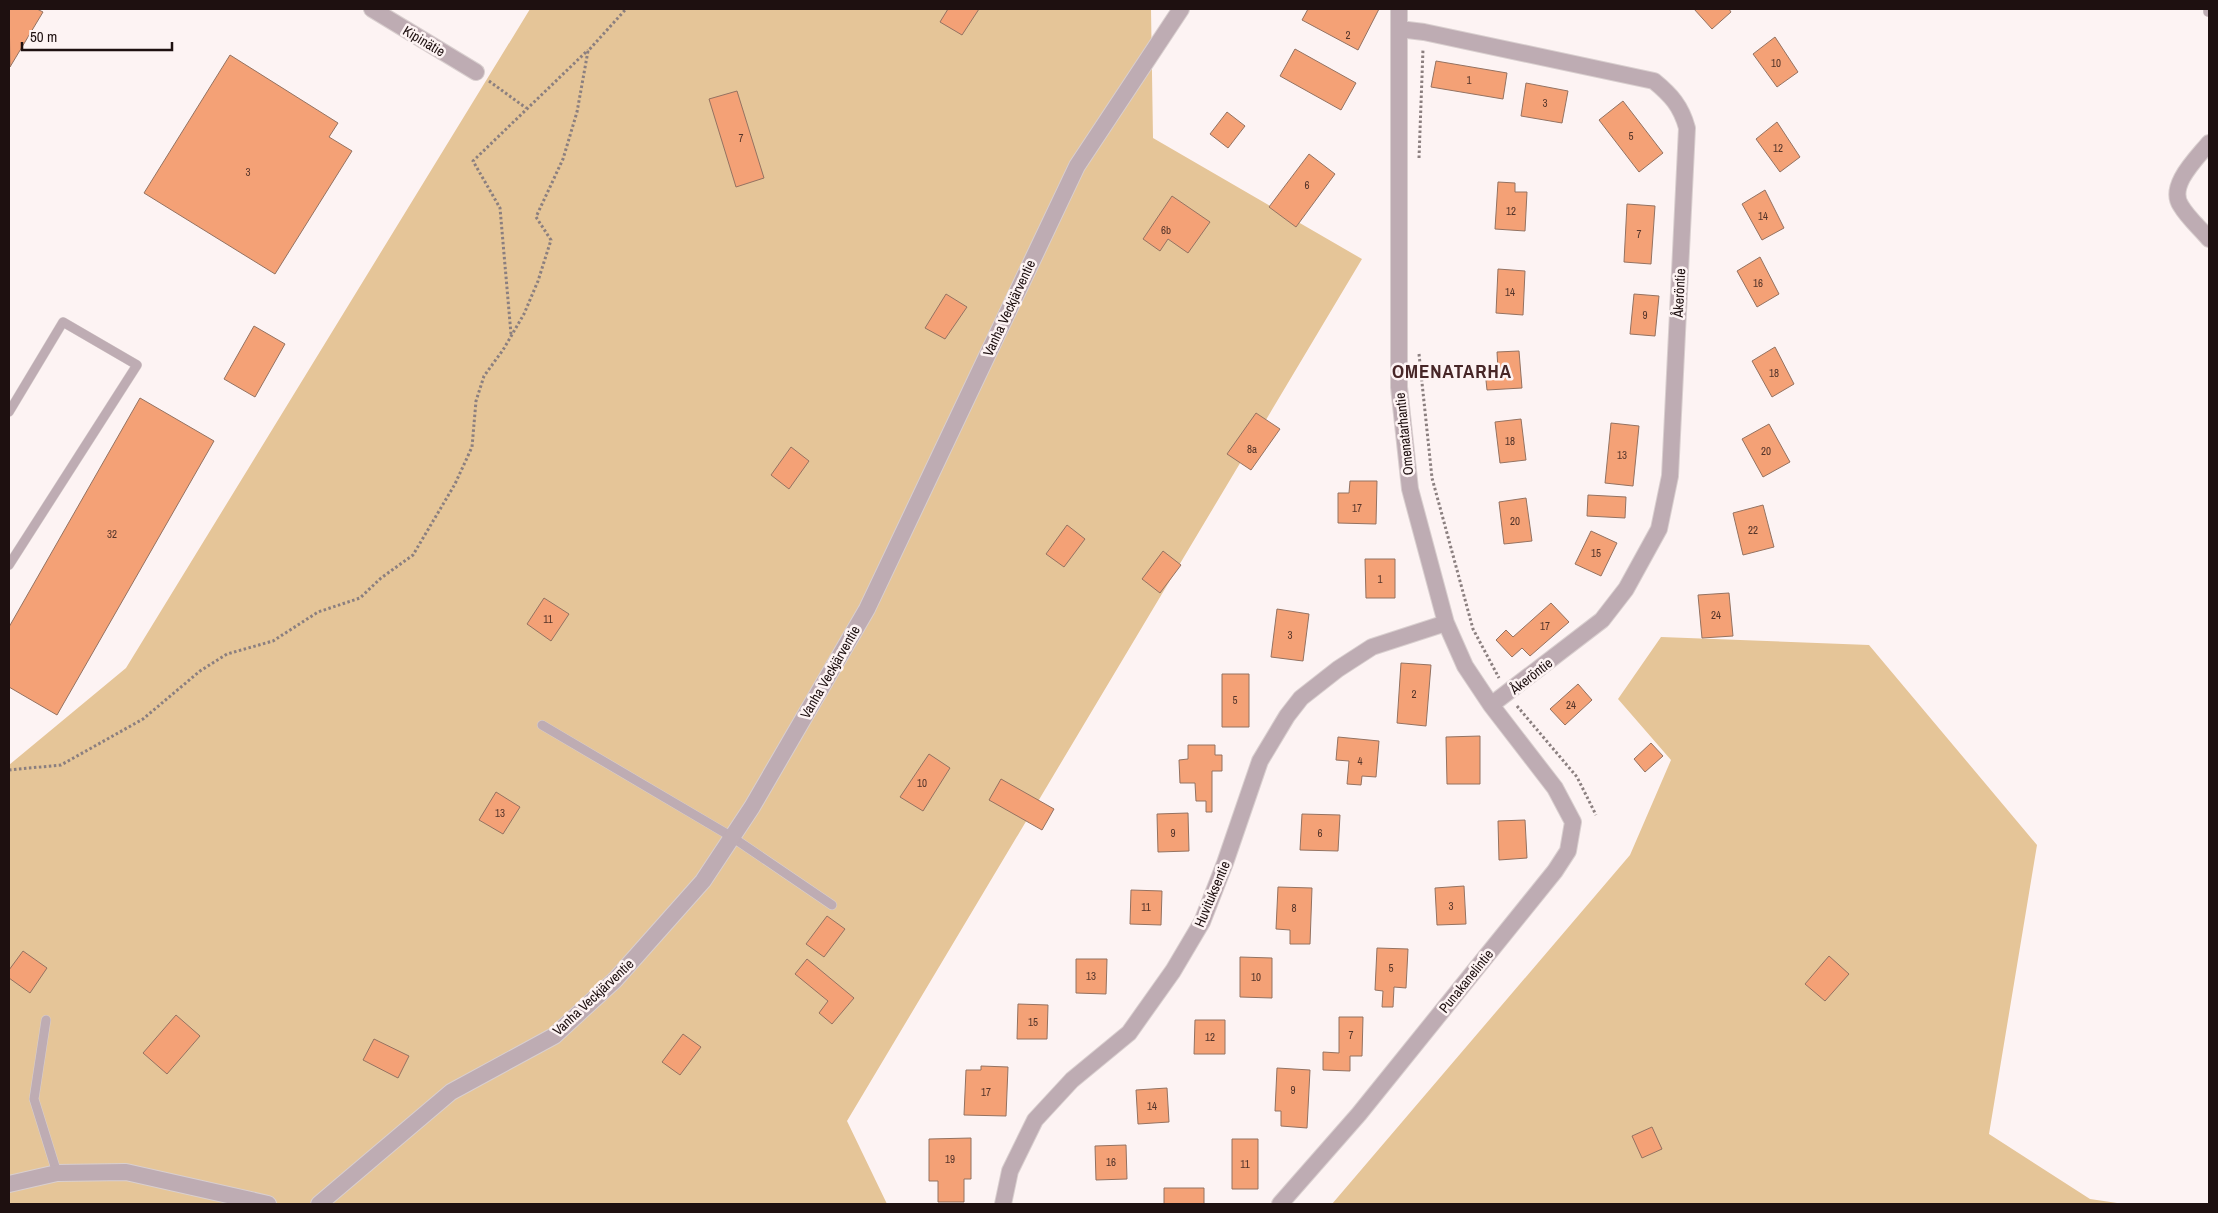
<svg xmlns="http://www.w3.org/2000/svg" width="2218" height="1213" font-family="'Archivo Narrow',sans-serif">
<rect width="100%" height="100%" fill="#fdf3f3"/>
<!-- green -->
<path fill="#e5c598" d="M530,9h621l2,129 209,121 -515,862 40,83h-878v-439l117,-97z
M1661,637l208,8 168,200 -48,289 101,65 34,5h-792l298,-349 41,-95 -53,-61z"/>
<!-- building -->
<path fill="#f4a176" stroke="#947261" d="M9,9h28l6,3 -33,55z
M948,9h31l-17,26 -22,-13z
M1308,9h71l-21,41 -56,-30z
M1694,9h35l2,3 -19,17z
M1775,37l23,35 -21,15 -24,-33z
M1295,49l61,34 -15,27 -61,-34z
M230,55l108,68 -9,14 23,14 -77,123 -131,-81z
M1436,61l71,12 -4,26 -72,-12z
M1526,83l42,8 -6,32 -41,-7z
M737,91l27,87 -28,9 -27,-88z
M1623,101l40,52 -24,19 -40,-52z
M1227,112l18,14 -17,22 -18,-14z
M1777,122l23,35 -20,15 -24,-33z
M1309,154l26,20 -39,53 -27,-20z
M1498,182l17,1v9h12l-2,39 -30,-2z
M1765,190l19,38 -22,12 -20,-36z
M1172,196l38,26 -22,31 -20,-14 -8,12 -17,-12z
M1627,204l28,2 -4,58 -27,-2z
M1760,257l19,37 -22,13 -20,-36z
M1498,269l27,2 -2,44 -27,-2z
M946,294l21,13 -22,32 -20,-11z
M1634,294l25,2 -4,40 -25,-2z
M254,326l31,18 -30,53 -31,-18z
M1775,347l19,37 -22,13 -20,-36z
M1519,351l3,37 -35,2 -2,-19 13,-1 -1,-18z
M140,398l74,43 -157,274 -48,-28v-60z
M1256,413l24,16 -29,41 -24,-16z
M1521,419l5,41 -26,3 -5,-41z
M1611,423l28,3 -6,60 -28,-3z
M1769,424l21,38 -27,15 -21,-38z
M791,447l18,14 -20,28 -18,-14z
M1350,481h27l-1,43 -38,-1v-30h11z
M1588,495l38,2 -1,21 -38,-2z
M1526,498l6,43 -28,3 -5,-42z
M1763,505l11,42 -31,8 -10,-42z
M1067,525l18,14 -21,28 -18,-13z
M1591,531l26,12 -16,33 -26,-12z
M1163,551l18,14 -21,28 -18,-14z
M1365,559h30v39h-29z
M1729,593l4,43 -31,2 -4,-43z
M544,598l25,16 -18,27 -24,-17z
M1551,603l18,19 -39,34 -8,-8 -10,9 -16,-17 10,-10 7,7z
M1277,609l32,5 -6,47 -32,-4z
M1401,663l30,2 -5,61 -29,-3z
M1222,674h27v53h-27z
M1578,684l14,16 -27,25 -15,-16z
M1480,736v48h-33l-1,-47z
M1338,737l41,4 -3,36 -14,-1 -1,9 -14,-1 2,-23 -13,-1z
M1651,743l12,13 -18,16 -11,-13z
M1188,745h27v10h7v16h-10v41h-6v-11h-10l-1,-18h-15l-1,-23 9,-1z
M929,754l21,14 -27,43 -23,-14z
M1001,779l53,30 -12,21 -53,-30z
M496,792l24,15 -17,27 -24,-14z
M1188,813l1,38 -31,1 -1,-38z
M1302,814l38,1 -2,36 -38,-1z
M1525,820l2,38 -28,2 -1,-39z
M1464,886l2,38 -29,1 -2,-37z
M1278,887l34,1 -2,56h-20v-14l-14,-1z
M1131,890l31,1 -1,34 -31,-1z
M827,916l18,13 -21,28 -18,-13z
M1377,948l31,1 -2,39 -12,-1 -1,20h-11l1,-16 -8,-1z
M23,951l24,17 -17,25 -21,-15v-8z
M1829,956l20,18 -24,27 -20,-17z
M1240,957l32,1v40l-32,-1z
M807,959l47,39 -22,26 -13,-11 9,-12 -33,-27z
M1076,959h31l-1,35 -30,-1z
M1018,1004l30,1 -1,34h-30z
M176,1015l24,21 -33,38 -24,-21z
M1339,1017h24l-1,39h-12v15l-27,-1v-18l16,1z
M1195,1020h30v34h-31z
M683,1034l18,13 -21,28 -18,-13z
M374,1039l35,17 -11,22 -35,-18z
M981,1066l27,1 -2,49 -42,-1 2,-45h15z
M1277,1068l33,2 -3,58 -26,-2v-15h-6z
M1167,1088l2,34 -31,2 -2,-34z
M1652,1127l10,22 -20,9 -10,-22z
M971,1138v41h-7v23h-26v-21h-9v-42z
M1232,1139h26v50h-26z
M1126,1145l1,34 -31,1 -1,-34z
M1164,1188h40v16h-40z"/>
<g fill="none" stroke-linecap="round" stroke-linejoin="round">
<!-- lane casing -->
<g stroke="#d9cfcf" stroke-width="10">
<path id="lane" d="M2208,12v-3
M9,412l54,-90 74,43 -128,200
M542,725l190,112 100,68
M46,1020l-12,79 23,74"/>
</g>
<!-- street casing -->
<g stroke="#d9cfcf" stroke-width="18">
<path id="street" d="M372,9l104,63
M1399,29l25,3 230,49c17,14 27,25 33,47l-17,348 -11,53 -33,60 -24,31 -111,85
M2209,143c-12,15 -42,43 -28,63 7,12 19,22 28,33
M9,1184l48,-11 69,-1 142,32
M319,1204l132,-112 103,-56 61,-56 88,-99 49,-74 115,-198 210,-443 104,-157
M1003,1204l7,-33 25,-51 37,-40 57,-47 44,-62 29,-49 23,-59 35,-102 27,-45 14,-18 37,-29 34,-22 74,-24
M1280,1204l79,-90 196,-243 13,-20 5,-29 -18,-34 -64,-83 -26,-39 -19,-43 -36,-134 -11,-102v-378"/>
</g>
<!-- path -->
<path stroke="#8b7f7f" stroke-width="3" stroke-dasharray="2.5 2.5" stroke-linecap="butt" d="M489,81l37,27
M1419,158l4,-109
M511,334l-11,-126 -27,-47 115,-111
M1419,354l13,124 41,151 26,49
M1517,706l60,71 19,38
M9,770l52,-5 82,-46 57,-48 27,-17 46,-13 45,-29 42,-14 21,-20 32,-23 42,-71 17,-37 4,-46 8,-25 19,-26 21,-36 14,-33 13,-41 -15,-23 27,-58 14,-47 11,-61 38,-42"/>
<!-- lane -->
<use href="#lane" stroke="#beacb3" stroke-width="9"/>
<!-- street -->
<use href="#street" stroke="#beacb3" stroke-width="16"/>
</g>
<g text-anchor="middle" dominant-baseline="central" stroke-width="5" stroke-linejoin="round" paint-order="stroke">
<!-- number labels -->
<g font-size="11" fill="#54342a">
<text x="1348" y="35">2</text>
<text x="1776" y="63">10</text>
<text x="1469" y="80">1</text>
<text x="1545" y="103">3</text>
<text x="1631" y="136">5</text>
<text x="741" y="138">7</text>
<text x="1778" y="148">12</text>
<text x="248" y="172">3</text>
<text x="1307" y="185">6</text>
<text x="1511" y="211">12</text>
<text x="1763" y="216">14</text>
<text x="1166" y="230">6b</text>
<text x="1639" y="234">7</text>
<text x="1758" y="283">16</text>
<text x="1510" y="292">14</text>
<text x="1645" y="315">9</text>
<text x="1774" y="373">18</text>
<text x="1510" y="441">18</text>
<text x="1252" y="449">8a</text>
<text x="1766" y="451">20</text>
<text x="1622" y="455">13</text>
<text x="1357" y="508">17</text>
<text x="1515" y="521">20</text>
<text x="1753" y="530">22</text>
<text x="112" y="534">32</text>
<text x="1596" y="553">15</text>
<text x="1380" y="579">1</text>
<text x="1716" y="615">24</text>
<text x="548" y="619">11</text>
<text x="1545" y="626">17</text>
<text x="1290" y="635">3</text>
<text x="1414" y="694">2</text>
<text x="1235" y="700">5</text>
<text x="1571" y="705">24</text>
<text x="1360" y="761">4</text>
<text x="922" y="783">10</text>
<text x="500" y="813">13</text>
<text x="1173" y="833">9</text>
<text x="1320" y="833">6</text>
<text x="1451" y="906">3</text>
<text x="1146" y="907">11</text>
<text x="1294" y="908">8</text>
<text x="1391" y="968">5</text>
<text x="1091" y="976">13</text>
<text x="1256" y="977">10</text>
<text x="1033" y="1022">15</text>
<text x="1351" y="1035">7</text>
<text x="1210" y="1037">12</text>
<text x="1293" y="1090">9</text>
<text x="986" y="1092">17</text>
<text x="1152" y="1106">14</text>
<text x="950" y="1159">19</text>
<text x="1111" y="1162">16</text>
<text x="1245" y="1164">11</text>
</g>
<!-- street labels -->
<g font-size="14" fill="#1e1010" stroke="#fdf3f3">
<text transform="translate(424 41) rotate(31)">Kipinätie</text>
<text transform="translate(1679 293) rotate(-87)">Åkeröntie</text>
<text transform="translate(1009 308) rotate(-65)">Vanha Veckjärventie</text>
<text transform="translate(1404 434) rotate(-96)">Omenatarhantie</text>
<text transform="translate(830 672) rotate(-60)">Vanha Veckjärventie</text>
<text transform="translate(1531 676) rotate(-38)">Åkeröntie</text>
<text transform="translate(1212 894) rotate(-67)">Huvituksentie</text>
<text transform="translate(1466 981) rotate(-51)">Punakanelintie</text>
<text transform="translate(593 997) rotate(-43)">Vanha Veckjärventie</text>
</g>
<!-- district labels -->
<g font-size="19" font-weight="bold" letter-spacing="1" fill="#472627" stroke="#fdf3f3">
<text x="1452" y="371">OMENATARHA</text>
</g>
</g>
<!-- border -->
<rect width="2218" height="1213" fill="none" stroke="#1e1010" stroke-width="20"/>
<!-- scale -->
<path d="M22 42v8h150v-8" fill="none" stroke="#1e1010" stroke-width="2.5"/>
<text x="30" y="42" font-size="15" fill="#1e1010" stroke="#fdf3f3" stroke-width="4" paint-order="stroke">50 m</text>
</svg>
